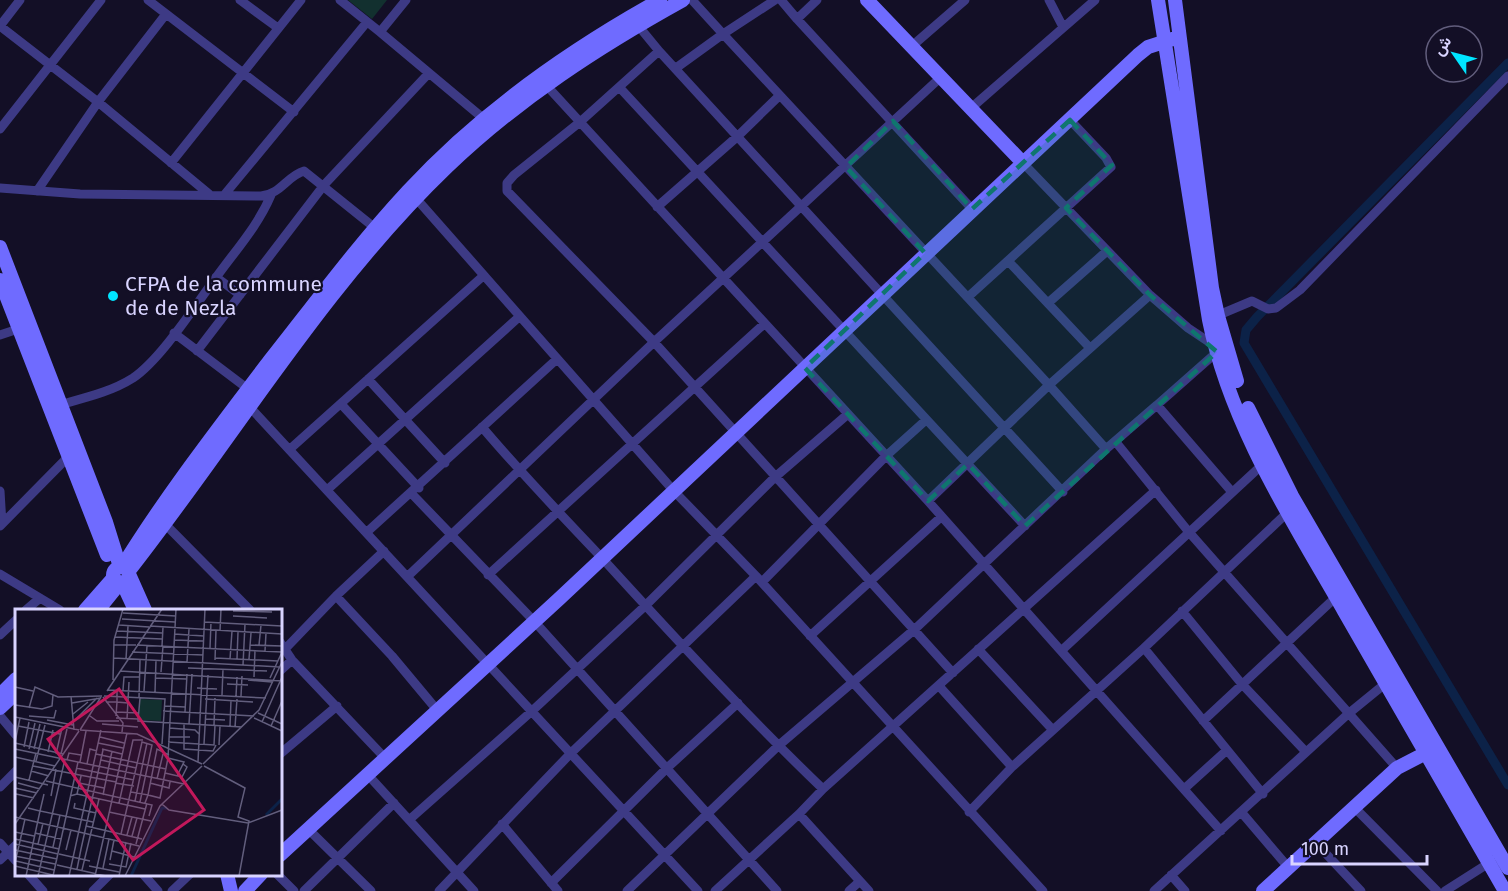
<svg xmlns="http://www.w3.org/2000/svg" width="1508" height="891" font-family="'Fira Sans',Vazirmatn,sans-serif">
<rect width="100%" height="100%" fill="#130f26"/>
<!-- green -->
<path fill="#12302f" d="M348,0h39l-15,19z"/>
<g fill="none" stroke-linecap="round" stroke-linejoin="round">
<!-- canal -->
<path stroke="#0c2248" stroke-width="9" d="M1508,63l-251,254 -11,13 -2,13 264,442"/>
<!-- street -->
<path stroke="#3d3a85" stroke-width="9" d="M148,0l146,112
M240,0l38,28
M340,0l40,32 26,-32
M775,0l-52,34 326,351 -121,116
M781,0l16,19 20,-19
M1049,0l14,27
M797,19l175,190
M636,23l23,28
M0,26l98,76 68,-88
M0,26l20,-26
M380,32l104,87
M912,46l53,-46
M676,68l47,-34 -31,-34
M546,85l34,37 -66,53 -7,8v8l147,151 299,331
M620,88l405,438
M970,109l125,-109
M0,129l101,-129
M171,163l130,-163
M1023,163l127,132 -101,90 57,64
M0,188l80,6 181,2c20,-2 26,-20 43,-25l71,57
M37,191l61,-89 111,92
M225,194l142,-172
M414,196l259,294 83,86 287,315
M657,207l81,-71 41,-40
M1009,262l81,86
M216,277l24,18
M1150,295l38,33 27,18
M968,297l143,-130 -5,-9 -36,-38
M1048,303l59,-52
M1214,317l38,-16 16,8 8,-1 24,-18 208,-214
M174,333l74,56
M0,335l18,-6
M197,351l127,-166 105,-112
M368,379l77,84
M247,404l451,487
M341,404l78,84
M59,405c25,-7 52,-13 74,-27 28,-19 61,-71 82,-99 20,-28 43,-53 56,-84
M1157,405l60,-53
M482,427c38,45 79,88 120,131 72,79 144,157 221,231
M1115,441l73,90 209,237
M290,449l192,-172
M327,490l192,-173
M0,491l2,33
M1063,492l-404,-441 -79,71 348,379 293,330
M412,494l122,127 243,270
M166,525l84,85
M0,526l69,-70
M367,532l190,-173
M384,551l-48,45 56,60 45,54
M0,574l60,36
M488,575l276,-251
M408,576l246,-234 287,-265
M762,582l124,-126 40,-36
M26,610l14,-12
M1182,611l59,72 65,69
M0,635l16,-15
M810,636l131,-119
M280,642l12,18 93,98
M286,648l50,-52
M1144,648l119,146
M978,649l74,80
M1061,651l202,-187
M280,671l12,-11
M939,686l73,81
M0,716l16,19
M1203,721l133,-124
M280,754l57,-48
M368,775l106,116
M0,787l16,-16
M1184,789l43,-39
M1354,807l83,84
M969,812l43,-45 132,-119 143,-135
M1242,813l46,54
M799,814l70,77
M409,820l123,-109 113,-105 129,-128 74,-64
M502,824l56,67
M308,829l63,62
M1315,842l46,49
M0,843l16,18
M0,860l16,-15
M28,874l15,17
M143,874l15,17
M277,874l17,17
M1171,875l14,16
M551,883l115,-114 72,-66
M93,891l17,-17
M172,891l18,-17
M304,891l90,-88
M439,891l132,-138 185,-177
M627,891l151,-145 137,-117 191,-180 51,-44 75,87
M715,891l84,-77 24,-25 333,-299
M849,891l11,-10
M1154,891l194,-177 38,-31
M1445,891l44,-28"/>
<!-- secondary -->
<path stroke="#6f6bff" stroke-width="14" d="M867,0l156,163
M1158,0l51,320c21,105 83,200 135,291 54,93 107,187 161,280
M1175,0l37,288 6,28 19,65
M0,247l106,275 14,45
M0,280l107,275
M1248,408l44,88 216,372
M122,567c43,-70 95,-137 145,-203 46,-58 90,-118 141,-173 71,-77 160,-140 252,-191
M113 575a8 8 0 1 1 16 0a8 8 0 1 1-16 0Z
M128,572c106,-135 195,-286 319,-405 71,-68 151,-120 236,-167
M129,574l16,36
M122,582l13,28
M85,610l29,-33
M98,610l21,-26
M0,695l16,-16
M0,708l16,-15
M280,855l280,-257 578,-543 10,-8 31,-10
M227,874l4,17
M245,891l16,-17
M1263,891l134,-123 29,-15"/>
</g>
<!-- marked area -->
<path fill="#0f766e" fill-opacity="0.2" stroke="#0f766e" stroke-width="4.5" stroke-dasharray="12 8" stroke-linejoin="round" d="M1070,120l42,45 -46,43 84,87 67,57 -192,174 -57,-62 -40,37 -123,-133 120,-115 -79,-86 47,-46 79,88z"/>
<!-- markers -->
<circle fill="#00e5ff" stroke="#130f26" stroke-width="2" cx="113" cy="296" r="6"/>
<g text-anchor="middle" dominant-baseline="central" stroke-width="4.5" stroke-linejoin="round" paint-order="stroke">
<!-- poi labels -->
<g font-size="21" fill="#d9d4ff" stroke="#130f26" text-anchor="start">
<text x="125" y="284">CFPA de la commune<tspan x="125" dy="24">de de Nezla</tspan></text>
</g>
</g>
<!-- overview -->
<g transform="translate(15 609)">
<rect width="267" height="267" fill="#130f26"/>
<path d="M125,90l22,1 -1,21 -22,-1z" fill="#12302f"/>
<path fill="none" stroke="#0c2248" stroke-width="3" d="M251,206l16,-16M116,267l31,-68h5"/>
<path fill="none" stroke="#625e7d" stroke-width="1.5" d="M218,2l39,1M108,4l53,3M218,7l34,2M107,10l53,3M189,13l78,4M104,16l30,2M135,17l132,8M102,22l45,2M205,22l1,-22M159,25l30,2M100,28l47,2M159,31l29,1M99,36h22M122,36l145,7M235,36l32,1M244,36l2,-20M147,37l1,-19M195,39l1,-26M250,42l1,-18M117,43l71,3M99,49l166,9M200,49l63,3M111,50l2,-33M215,50l2,-28M222,50l1,-27M234,50l2,-26M200,51l1,-30M172,53l2,-33M228,56l2,-41M173,59l79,3M105,62l162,10M146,63l2,-26M239,68l1,-27M140,69l32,1M255,69l12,-26M98,71l1,-40 9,-31M233,71l24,2M212,75l21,1M0,78l18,4M182,79l20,1M93,81l158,8M102,81v12l11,1M108,81l1,-13h15M92,82l55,-82M129,82l3,-45M140,83l1,-32M207,86l1,-26M56,87l3,34M89,87l61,3 -3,45M221,87l1,-19M226,87l1,-20M88,88l20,26 -1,9M124,89l1,-38M125,89l-2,23 104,6M190,90l48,3M91,93h11l-1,14M57,94l29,-5M0,96l27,4 10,-3 1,-11M149,97l21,1M14,99l6,-21 23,10 44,-1M148,102l91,5M101,103l23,1M170,103l2,-38M243,104l24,11M58,105l15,-12M14,107l25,2 2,-8M75,107l7,5h22M0,108l64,13M62,109l20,-20M101,109l22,1M239,109l28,13M112,110l2,-37M190,110l20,1M32,111l26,5M247,113l20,-45M87,115l36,3M169,115v25l29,2 3,-6M174,115l3,-50M199,116l1,-27M3,117l42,8M215,117l1,-26M256,117l11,-25M220,118l2,-28M154,119l26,2 4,4M65,121l21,-33M65,121l57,4 65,30M85,128l24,6M154,128h21M0,133l5,-24M153,133l46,3 1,-20M0,134l48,11M83,134l25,5M189,135l4,-69M204,136l1,-19M9,138l5,-25M0,140l169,35M14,140l6,-26M19,140l6,-25M87,140l20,5M33,143l5,-22M41,145l6,-26M46,145l6,-25M81,145l70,15M0,148l40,9M153,149l16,4 -7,14M52,151l2,-7 12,2M86,151l35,8M21,152l9,-36M65,153l6,-31M183,153l7,-153M72,155l3,-15 7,2M188,155l56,-54 23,-48M18,157l83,16M189,157l41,22 -7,29 11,4 -10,55M61,159l58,12M16,162l18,5M150,164l17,4 5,-10 -4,-3M0,168l33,8M142,170l6,-25M14,171l7,-27M31,172l106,24 -3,11M3,174l22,6M64,174l25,5M100,174l19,3M135,174l19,5 1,-6M0,179l22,5M116,183l17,3 9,-46 12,6M1,185l18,4M29,185l-4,17 53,11M62,185l4,-18M88,186l9,-44M36,187l5,-27M55,187l7,-2 68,15M120,192l12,-58M60,194l-1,5 22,5M104,194l14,-63h10M130,194l3,-8 12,3 8,-40 8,-149M147,195l7,6 79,13 34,-13M94,203l42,9M0,208l124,29M0,215l64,-93M71,217l56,13M0,223l19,4M20,224l26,6M106,225l21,-92 10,3 -12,57M112,226l5,-18M117,227l5,-18M0,230l44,10M0,235l43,10M23,235l5,-21M121,235l11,-41M38,238l7,-32M66,240l22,-99M0,241l42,9M51,241l5,-20M97,242l22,6M44,245l31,7M0,247l40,8M95,251l4,-20M1,252l38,9M0,254l10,-44M94,255l17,3 5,-24M42,256l49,11M0,257l38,9M74,257l30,6M88,259l6,-29M62,260l4,-20M67,261l17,-71M11,267l14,-65 -12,-3M23,267l27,-117M38,267l25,-114M54,267l32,-146M80,267l32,-143M104,267l7,-34M110,267l35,-70 42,-40"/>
<path fill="#c2185b" fill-opacity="0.15" stroke="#c2185b" stroke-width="3" d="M104,80l85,121 -71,50 -85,-121z"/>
<rect width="267" height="267" fill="none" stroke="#d9d4ff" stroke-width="3"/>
</g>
<!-- north arrow -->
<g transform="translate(1454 54) rotate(305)"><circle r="28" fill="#130f26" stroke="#625e7d" stroke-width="1.5"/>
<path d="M0-4.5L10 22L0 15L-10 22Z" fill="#00e5ff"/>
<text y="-9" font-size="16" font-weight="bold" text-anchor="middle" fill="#d9d4ff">ش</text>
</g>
<!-- scale -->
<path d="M1292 855v9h135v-9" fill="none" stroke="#d9d4ff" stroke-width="3"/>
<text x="1301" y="855" font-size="18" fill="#d9d4ff" stroke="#130f26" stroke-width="4.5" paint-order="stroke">100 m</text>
</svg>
